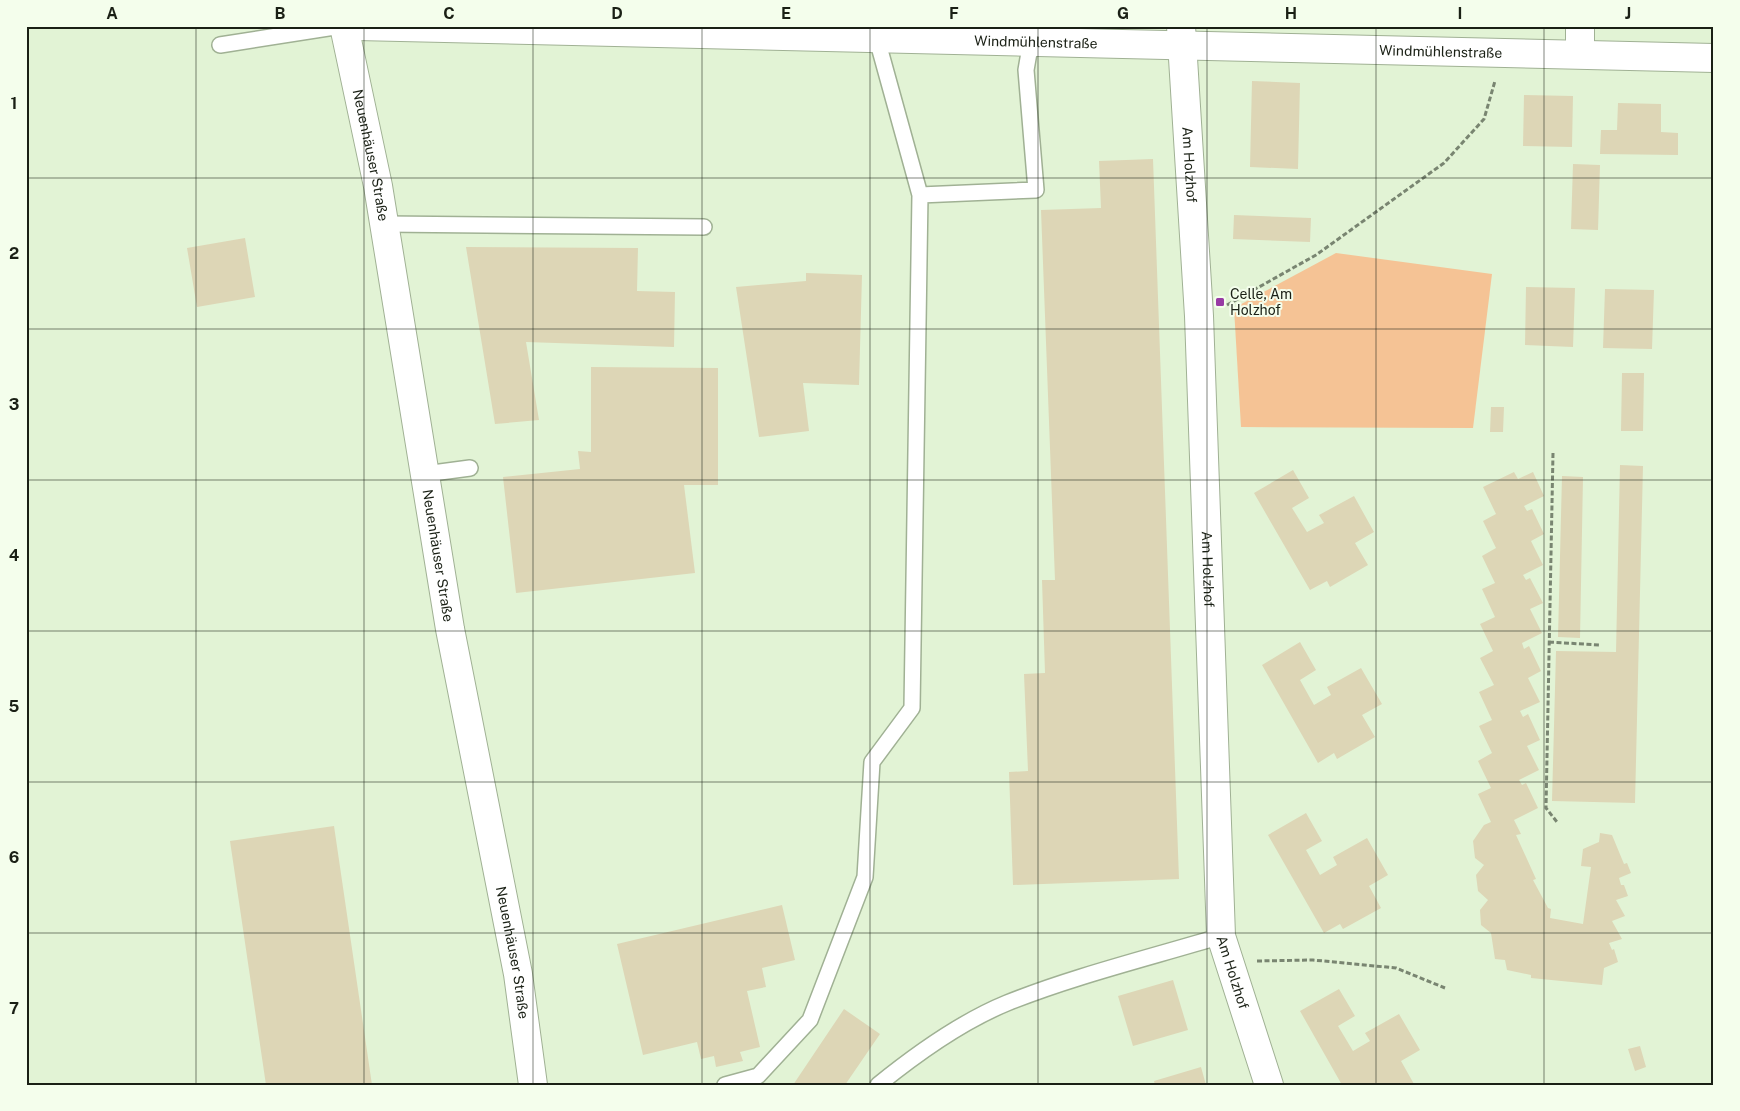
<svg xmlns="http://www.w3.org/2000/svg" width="1740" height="1111" font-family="'Public Sans',sans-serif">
<rect width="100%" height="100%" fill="#e2f3d5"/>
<!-- green -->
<path fill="#f5c395" d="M1336,253l156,21 -19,154 -232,-1 -7,-119z"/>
<!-- building -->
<path fill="#ddd6b6" d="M1252,81l48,2 -2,86 -48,-2z
M1524,95l49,1 -1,51 -49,-1z
M1618,103l43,1v28l17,1v22l-78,-1 1,-24h16z
M1153,159l26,720 -166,6 -4,-113 19,-1 -4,-97 21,-1 -3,-93h13l-14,-370 60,-2 -2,-47z
M1573,164l27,1 -2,65 -27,-1z
M1234,215l77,3 -1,24 -77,-3z
M245,238l10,59 -58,10 -10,-59z
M466,247l172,1 -1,43 38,1 -1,55 -148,-5 13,78 -44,4z
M806,273l56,2 -3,110 -56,-2 6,48 -50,6 -23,-150 70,-6z
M1526,287l49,1 -2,59 -48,-2z
M1605,289l49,1 -2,59 -49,-1z
M591,367l127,1v117h-34l11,88 -179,20 -13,-116 77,-8 -2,-18 13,1z
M1622,373h22l-1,58h-22z
M1491,407h13l-1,25h-13z
M1620,465l23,1 -8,337 -83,-2 4,-150 60,1z
M1293,470l16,28 -17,10 15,24 17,-9 -5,-8 35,-19 20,36 -19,11 13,22 -38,22 -3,-6 -17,9 -56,-97z
M1514,472l4,7 15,-7 11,24 -20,10 3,5 5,-2 12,25 -13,7 12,24 -20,10 3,5 4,-2 13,25 -13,6 12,24 -20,10 2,6 5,-3 12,25 -13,7 12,24 -20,9 3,6 5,-3 12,26 -13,6 12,24 -20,10 3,5 4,-2 12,25 -24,12 7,14 -5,1 20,44 -3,1 15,28 3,1 -1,9 33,6 8,-57 -10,-1 2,-17 16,-7 1,-9 12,2 12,29 3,-1 4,10 -12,5 2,7h3l4,11 -12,4 9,16 -13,5 10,18 -13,4 3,7 2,-1 4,13 -14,6 -2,17 -71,-7v-3l-24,-5 -2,-10 -10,-1 -4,-26 -10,-8 -1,-15 8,-10 -10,-9 -2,-16 8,-10 -9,-7 -2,-17 11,-16 7,-3 -13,-28 13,-6 -13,-27 14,-8 -13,-27 13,-6 -13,-28 15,-7 -14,-27 13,-7 -13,-27 15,-7 -13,-28 13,-6 -13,-27 14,-8 -13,-27 13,-7 -13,-27z
M1562,476l21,1 -3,161 -22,-1z
M1300,642l16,28 -16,10 14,25 17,-10 -4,-8 34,-19 21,36 -20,11 13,22 -38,22 -3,-6 -16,10 -56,-98z
M1306,813l16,28 -16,9 14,25 17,-10 -4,-8 34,-19 21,37 -19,11 12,22 -38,21 -3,-5 -16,9 -56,-98z
M334,826l38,259h-106l-36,-244z
M782,905l13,55 -33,8 4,19 -19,4 13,56 -20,5 3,9 -27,6 -2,-11 -13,3 -4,-17 -54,13 -26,-111z
M1173,980l15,50 -55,16 -15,-50z
M1339,989l16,27 -17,10 15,25 17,-10 -5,-8 34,-19 21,36 -19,11 13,23 -72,1 -42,-74z
M844,1009l36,25 -35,51h-52z
M1640,1046l6,21 -11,4 -7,-22z
M1201,1067l5,18h-51l-1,-4z"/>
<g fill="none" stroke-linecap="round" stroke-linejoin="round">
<!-- service casing -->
<g stroke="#a0b194" stroke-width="18">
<path id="service" d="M220,45l121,-19
M920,195l116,-5 -10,-120 5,-29
M384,224l320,3
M425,474l45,-6
M725,1085l33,-9 52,-56 55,-143 7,-115 40,-54 8,-513 -45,-163
M878,1085c37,-30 85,-64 129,-82 67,-27 145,-46 214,-67"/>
</g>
<!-- minor casing -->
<g stroke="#a0b194" stroke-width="30">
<g id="minor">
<path id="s1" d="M1181,26l18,290 22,620 48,149"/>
<path d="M1580,54v-28"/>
</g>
</g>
<!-- tertiary casing -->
<g stroke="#a0b194" stroke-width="30">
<g id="tertiary">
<path id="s2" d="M344,26l34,160 72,443 68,345 15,111"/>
<path id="s3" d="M357,26l1357,32"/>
</g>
</g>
<!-- path -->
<path stroke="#798571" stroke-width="3" stroke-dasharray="5 2.5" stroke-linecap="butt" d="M1227,305l89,-50 128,-92 40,-44 11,-38
M1553,453l-7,355 11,14
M1549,642l50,3
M1257,961l56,-1 83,8 49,20"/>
<!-- service -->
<use href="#service" stroke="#fff" stroke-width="15"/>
<!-- minor -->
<use href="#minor" stroke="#fff" stroke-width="28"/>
<!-- tertiary -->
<use href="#tertiary" stroke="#fff" stroke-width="28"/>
</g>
<!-- grid -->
<path fill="none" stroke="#1a2015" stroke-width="1" stroke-opacity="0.55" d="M196,26v1059M364,26v1059M533,26v1059M702,26v1059M870,26v1059M1038,26v1059M1207,26v1059M1376,26v1059M1544,26v1059M26,178h1688M26,329h1688M26,480h1688M26,631h1688M26,782h1688M26,933h1688"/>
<!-- markers -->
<rect fill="#983ba4" stroke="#f4feec" stroke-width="2" x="1215" y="297" width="10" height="10" rx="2.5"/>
<g text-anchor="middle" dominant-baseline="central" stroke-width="4" stroke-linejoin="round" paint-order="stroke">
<!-- street labels -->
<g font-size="14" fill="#1a2015" stroke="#f4feec">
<text stroke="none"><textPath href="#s3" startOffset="679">Windmühlenstraße</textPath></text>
<text stroke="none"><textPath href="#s3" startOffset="1084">Windmühlenstraße</textPath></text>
<text stroke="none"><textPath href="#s2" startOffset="132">Neuenhäuser Straße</textPath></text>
<text stroke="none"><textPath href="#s1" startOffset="139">Am Holzhof</textPath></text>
<text stroke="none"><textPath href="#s2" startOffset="538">Neuenhäuser Straße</textPath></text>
<text stroke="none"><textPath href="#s1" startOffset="544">Am Holzhof</textPath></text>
<text stroke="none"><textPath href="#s2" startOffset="942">Neuenhäuser Straße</textPath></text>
<text stroke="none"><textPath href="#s1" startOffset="949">Am Holzhof</textPath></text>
</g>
<!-- poi labels -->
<g font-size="14" fill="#1a2015" stroke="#f4feec" text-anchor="start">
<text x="1230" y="294">Celle, Am<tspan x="1230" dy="16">Holzhof</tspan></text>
</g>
</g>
<!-- border -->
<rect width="1740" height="1111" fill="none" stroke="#f4feec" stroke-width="55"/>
<rect x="28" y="28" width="1684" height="1056" fill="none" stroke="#1a2015" stroke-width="2"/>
<g font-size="16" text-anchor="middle" font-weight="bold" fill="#1a2015">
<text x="112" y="19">A</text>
<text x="280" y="19">B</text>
<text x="449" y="19">C</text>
<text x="617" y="19">D</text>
<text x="786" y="19">E</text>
<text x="954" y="19">F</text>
<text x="1123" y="19">G</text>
<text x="1291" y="19">H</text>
<text x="1460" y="19">I</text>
<text x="1628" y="19">J</text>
<text x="14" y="109">1</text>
<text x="14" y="259">2</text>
<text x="14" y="410">3</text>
<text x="14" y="561">4</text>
<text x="14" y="712">5</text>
<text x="14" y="863">6</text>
<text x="14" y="1014">7</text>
</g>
</svg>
